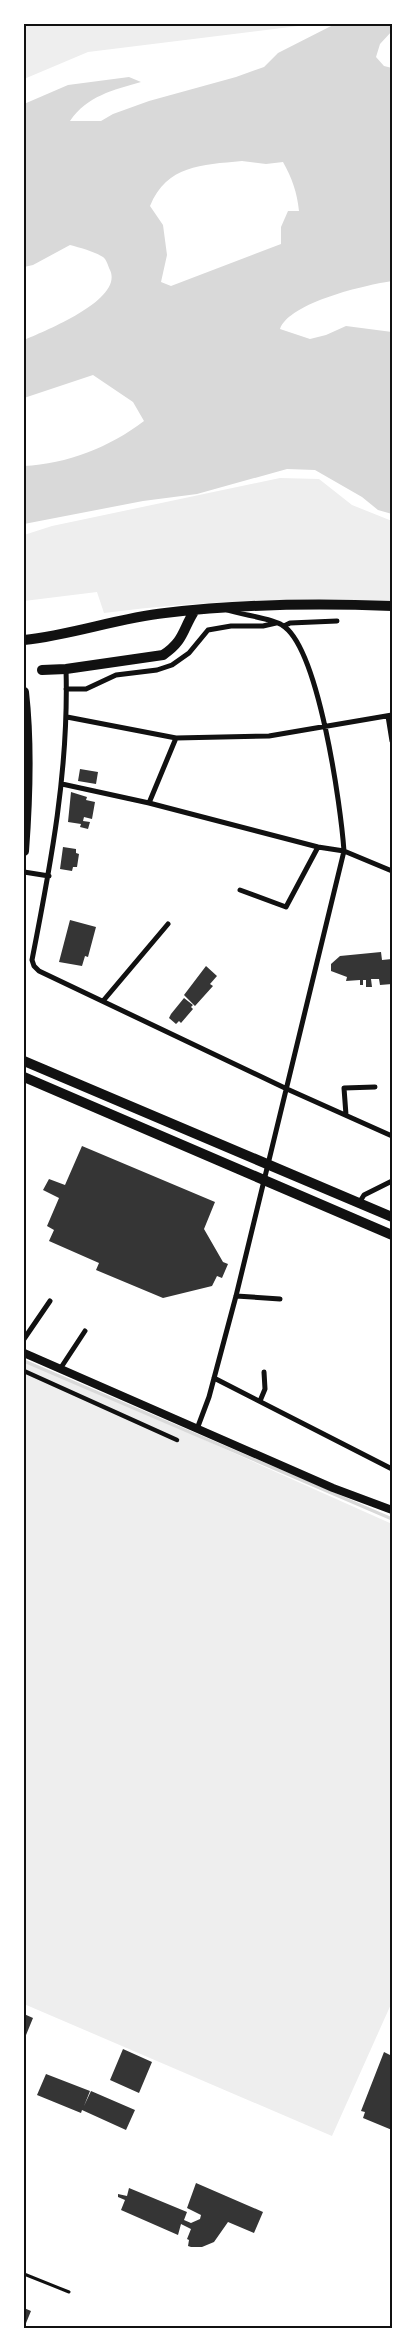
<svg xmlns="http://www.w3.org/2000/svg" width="416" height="2352" font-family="Manrope,sans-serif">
<rect width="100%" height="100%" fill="#fff"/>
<!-- green -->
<path fill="#eee" d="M24,24h290l-226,28 -64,27z
M280,478l39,1 33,26 40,16v81c-96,-5 -193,-1 -288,11l-7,-21 -73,9v-66l28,-9z
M24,1359l368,165v478l-60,134 -308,-132z"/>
<!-- water -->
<path fill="#d9d9d9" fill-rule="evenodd" d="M335,24h57v7l-12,13 -4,13 8,9 8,2v213c-26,4 -102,21 -112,48l30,10 16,-4 20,-9 46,6v182l-14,-4 -16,-13 -47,-27 -28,-1 -90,25 -54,7 -119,23v-58c43,-2 86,-19 120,-45l-11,-19 -40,-27 -69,23v-58c20,-9 100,-40 86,-70 -2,-4 -3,-10 -7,-13 -10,-6 -22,-9 -33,-12l-37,20 -9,2v-163l44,-19 61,-8 12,5c-28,8 -54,14 -71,39h31l12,-7 36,-13 87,-24 28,-10 14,-14zM242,161l24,3 17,-2c9,16 14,30 16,49h-11l-7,16v17l-110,42 -10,-4 6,-27 -4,-30 -13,-19c17,-41 51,-41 92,-45z"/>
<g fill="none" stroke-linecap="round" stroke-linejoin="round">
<!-- stream -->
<path stroke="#d9d9d9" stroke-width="3" d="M24,1361l368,158"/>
</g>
<!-- building -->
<path fill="#353535" d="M80,769l18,3 -2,12 -18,-3z
M71,792l16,5 -1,3 9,2 -3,17 -8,-2 -1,4 7,1 -2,7 -8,-2 1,-3 -13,-2z
M63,847l13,2v4l3,1 -2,13h-4l-1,4 -12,-2z
M70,920l26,7 -8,30 -3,-1 -3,10 -23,-4z
M381,952l1,8 10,-1v25l-12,1 -1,-6h-8l1,8h-6v-7h-3v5h-3v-5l-14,1 1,-4 -16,-6v-7l9,-8z
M206,966l11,10 -7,8 3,2 -18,20 -11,-11z
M184,998l9,7 -2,2 2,2 -12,14 -2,-2 -3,3 -7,-6 2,-4z
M82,1146l133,56 -11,27 19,33 5,2 -6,14 -5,-2 -5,10 -49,12 -67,-28 3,-7 -50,-22 5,-11 -7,-4 12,-28 -16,-8 6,-11 16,6z
M24,2014l9,4 -9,22z
M123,2049l29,13 -13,31 -29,-13z
M384,2052l8,4v74l-29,-12 2,-6 -4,-1z
M46,2074l44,17 -6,15 7,-15 44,19 -9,20 -44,-20 -1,3 -44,-18z
M196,2183l67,29 -9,21 -26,-11 -14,20 -12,5h-11l-3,-1 1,-6 -2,-1 4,-10 -10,-5 -3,11 -57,-25 4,-10 -7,-3v-3l9,2 2,-8 58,24 -3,8 7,3 9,-4 1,-4 -14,-7z
M24,2308l7,3 -7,17z"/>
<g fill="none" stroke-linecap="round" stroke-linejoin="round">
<!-- service -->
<path stroke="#111" stroke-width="3" d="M24,2274l45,18"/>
<!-- pedestrian -->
<path stroke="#111" stroke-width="4.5" d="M24,1371l153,69"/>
<!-- minor -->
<path stroke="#111" stroke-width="5" d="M284,626l6,-3 47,-2
M66,669c3,100 -15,194 -34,291l2,6 5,5 248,118 105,47
M66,689h20l30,-14 41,-5 15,-5 17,-12 19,-23 23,-4h32l13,-3
M388,716l4,25
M67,717l109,21 -27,65
M176,738l93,-2 123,-21
M62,784l87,19 169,44 26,4 48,20
M24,872l25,4
M240,890l46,17 32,-60
M103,1001l65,-77
M346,1115l-2,-27 31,-1
M359,1203l5,-8 28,-14
M236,1296l44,3
M24,1339l26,-38
M60,1369l25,-38
M214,1378l178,91
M260,1401l5,-12 -1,-17
M197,1429l12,-32 27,-101 108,-445c-3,-43 -25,-204 -62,-226 -11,-7 -40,-10 -55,-15"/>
<!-- tertiary -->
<path stroke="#111" stroke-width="8" d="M24,1353l309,135 59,22"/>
<!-- primary -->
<path stroke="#111" stroke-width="10" d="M24,640c48,-5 94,-22 141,-27 75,-9 152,-10 227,-7
M42,670l24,-1 97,-14c22,-15 19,-25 32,-45
M24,692c6,53 4,106 0,159
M24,1061l368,156
M24,1077l368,158"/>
</g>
<!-- border -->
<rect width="416" height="2352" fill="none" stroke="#ffffff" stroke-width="50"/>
<rect x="25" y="25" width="366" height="2302" fill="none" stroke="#111" stroke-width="2"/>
</svg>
